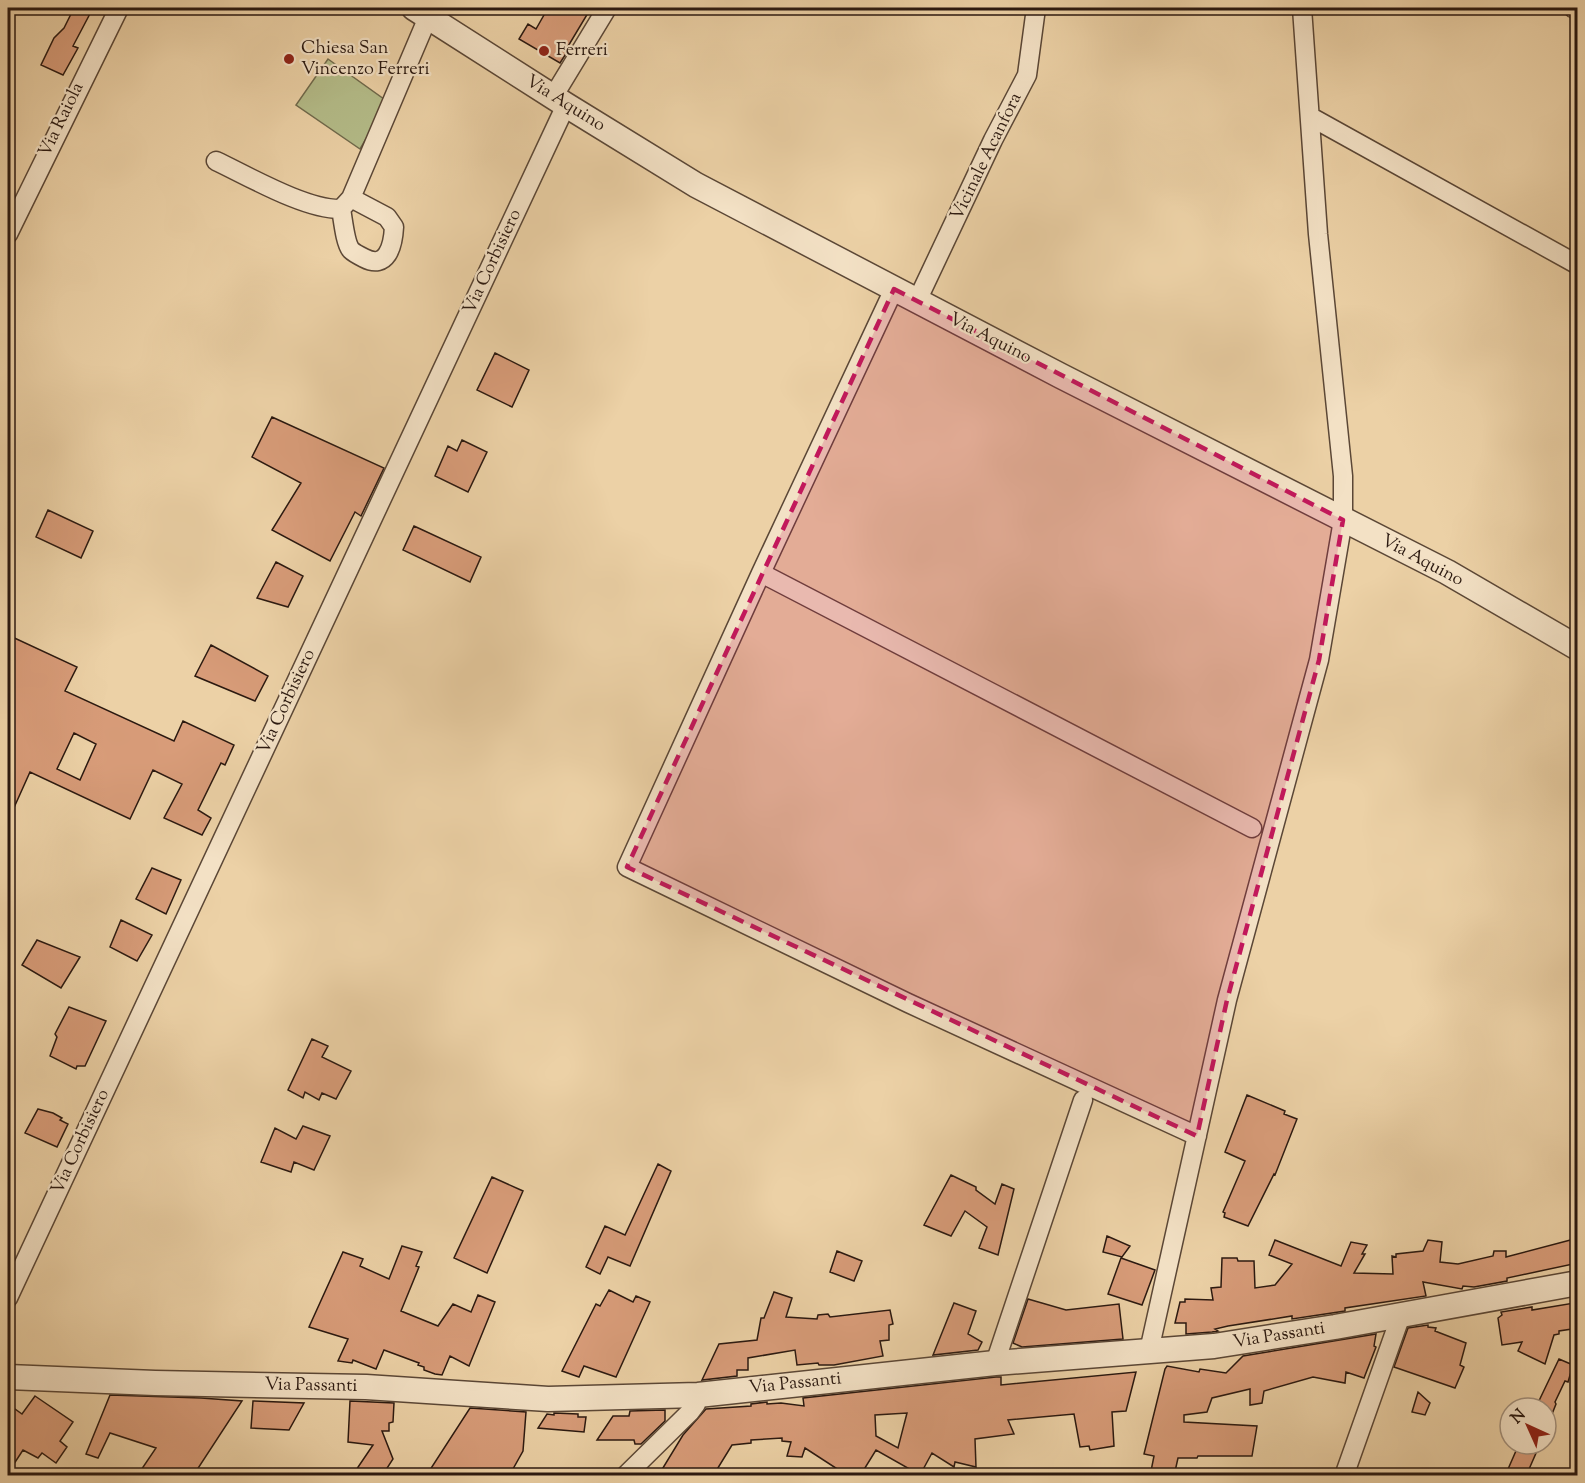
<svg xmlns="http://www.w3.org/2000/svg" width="1585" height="1483" font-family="'Sorts Mill Goudy',serif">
<rect width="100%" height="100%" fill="#ecd1a6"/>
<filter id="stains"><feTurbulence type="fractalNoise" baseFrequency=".00333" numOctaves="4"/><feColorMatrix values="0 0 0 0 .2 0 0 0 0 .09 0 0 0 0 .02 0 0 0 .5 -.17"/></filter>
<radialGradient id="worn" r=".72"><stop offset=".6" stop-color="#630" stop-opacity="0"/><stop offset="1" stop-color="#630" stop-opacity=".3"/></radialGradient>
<!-- pitch -->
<path fill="#b4bc89" stroke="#706a4c" stroke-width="1.5" d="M328,59l60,43 -28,47 -64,-44z"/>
<!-- building -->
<path fill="#d89c79" stroke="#2b1910" stroke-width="1.5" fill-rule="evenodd" d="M74,8h19l-20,38 5,2 -15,27 -22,-10 13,-27 10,-10z
M548,8h43l-24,40 2,1 -9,14 -41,-24 9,-15 8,5z
M495,353l34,17 -17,37 -35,-17z
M272,417l112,51 -23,48 -6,-4 -25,49 -58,-31 29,-47 -49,-26z
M462,440l25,12 -19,40 -33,-16 13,-30 9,5z
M48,510l45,21 -12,27 -45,-21z
M414,526l67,31 -11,25 -67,-32z
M276,562l27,14 -15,31 -31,-9z
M8,635l69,32 -12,24 109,50 9,-20 51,24 -9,20 -4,-2 -23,47 13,8 -9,17 -38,-17 18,-34 -29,-14 -23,49 -100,-47 -22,49zM74,733l22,11 -16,36 -23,-11z
M211,645l57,31 -13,25 -60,-25z
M152,868l29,12 -15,34 -30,-15z
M121,920l31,15 -15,26 -27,-14z
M37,940l43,17 -19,31 -39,-23z
M69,1007l37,14 -21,45h-8l-1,3 -26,-13 7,-19 -2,-3z
M312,1039l16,7 -6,11 29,14 -15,28 -14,-6 -3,7 -14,-8 -2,6 -15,-8z
M1247,1095l38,16 -1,3 13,5 -22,56 -1,-1 -26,52 -24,-9 1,-4 -2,-1 22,-51 -20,-9z
M38,1109l15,4 9,5 -2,2 8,4 -11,23 -32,-14z
M303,1126l27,10 -16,34 -20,-8 -3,10 -30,-10 14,-34 21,11z
M658,1164l13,7 -41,95 -22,-9 -8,17 -14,-7 19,-41 20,9z
M951,1175l25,12v3l19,14 7,-20 12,5 -16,66 -19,-7 8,-21 -22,-16 -14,25 -27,-11z
M492,1177l31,14 -36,82 -33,-15z
M1107,1236l23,10 -8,11 -19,-5z
M1578,1238v25l-71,15v3l-33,6 -11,-1 -1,3 -39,-7 3,14 -81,12v3l-53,8v-3l-64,10 -13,3 3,2 -6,1 -26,2v-11h-11l5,-21h5v-3l28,1 -2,-12 10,-1 1,-29h15l1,3h16l1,27 20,-3 17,-21 -23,-9 6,-15 66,26 10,-24 16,3 -5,9h3l-11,19 39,1 -1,-18 4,1v-3l27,-3 5,-11 14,2 -2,20 18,2 35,-8 1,-5h12v6z
M402,1246l20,6 -6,14 3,1 -18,44 37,15 15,-22 18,8 7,-17 17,7 -26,64 -19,-10 -8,19 -7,-1 -11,-4v-3l-6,-2 1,-2 -35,-13 -8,19 -23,-9 -1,3 -14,-2 10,-22 -39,-12 34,-75 20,7 -3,7 29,13z
M837,1251l25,10 -8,20 -24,-9z
M1121,1258l34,12 -13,35 -34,-11z
M609,1290l24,12 3,-6 14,6 -34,75 -32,-11 -5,11 -17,-6 34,-67 4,2z
M774,1292l18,6 -6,19 31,2 1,-4 10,-1 2,3 60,-7 3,14 -4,1v15l-9,1 3,15 -49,9h-15l-1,-2 -21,2 -2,-15 -47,8v12h-11v6l-35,4 17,-36 38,-4 4,-22h3z
M1028,1299l38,11 53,-6 4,35 -101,8 -9,-4z
M954,1303l22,8 -8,23 14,8 -4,8 -45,5z
M1574,1303l2,22 -4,4 -13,2v3l-5,1 -9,29 -27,-13 4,-9 -20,3 -4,-27 4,-3 -1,-3 31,-5v3z
M1428,1325v2l8,1 -1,3 31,12 -6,22 4,2 -9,21 -61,-21 14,-39z
M1376,1334l-2,12 2,1 -12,31 -18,-6 -1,11 -32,-6 -49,14 -2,12 -12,2v-16l-38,9 -5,14 -23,3v7l73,4 -5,30h-54l-1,2h-19l-4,18h-24l4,-20 -10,-2 21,-85 2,-3 32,6 1,-3 26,4 17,-17z
M1559,1359l14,6 -5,17 -3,-1 -10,21 1,2 -4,10 -6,-2v-4l-10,-1z
M1136,1372l-10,39 -14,1 2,34 -24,4 -1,-4 -9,1 -6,-33 -66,6 6,14 -39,5 1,28 -21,-5 -1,5 -22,-14 -12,22 -44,-25 -16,26h-12l-43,-28 -3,9 -15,-1 4,-14 -9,-1v-3l-31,2v3l-19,2 -19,31h-55l25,-41 23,-26 45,-3v-2l16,-2v2l14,-1 23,3 -1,-8 193,-21h5v8zM907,1413l-9,35 -22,-12 -1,-21z
M1418,1392l12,11 -5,12 -13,-3z
M110,1395l91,3 41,3 -49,75h-56l19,-28 -46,-15 -12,25 -12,-4z
M35,1396l38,26 -13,19 7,6 -11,16 -14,-10 -4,5 -15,-8 -15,23v-69l14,10z
M253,1401l51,2 -15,27 -38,-2z
M350,1401l44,2 -1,19 -4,1v8h-7l11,28 -11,17h-30l21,-31 -25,-3z
M470,1408l56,4 -3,39 -14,25h-83z
M665,1410v11l-24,23h-6l-1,-4h-37l16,-24h16l1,-5z
M554,1413l24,1v3h8l-2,15 -46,-4 9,-14 7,1z
M1519,1444h21l-14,32h-21z"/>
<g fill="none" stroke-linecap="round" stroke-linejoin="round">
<!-- minor casing -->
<g stroke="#5b4736" stroke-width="21">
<path id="minor" d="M1573,8l5,1
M553,97l54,-89
M1311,117l267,148
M216,161c32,15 90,49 125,48l10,-11 77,-181
M341,209c2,10 4,34 10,41 3,3 9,6 13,8 23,12 29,-12 30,-31l-7,-10 -36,-19
M8,234l111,-226
M894,289l-133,284 -134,294 281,136 289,133
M917,301l76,-161 34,-65 9,-67
M761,573l491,255
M8,1298l558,-1193
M1149,1351l78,-351 92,-340 24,-140v-44l-25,-242 -16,-226
M995,1363l88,-263
M625,1476l65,-64 6,-8 2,-9
M1344,1476l57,-161"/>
</g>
<!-- tertiary casing -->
<g stroke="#5b4736" stroke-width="27">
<path id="tertiary" d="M414,8l152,97 130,80 365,191 386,196 131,76
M8,1377l147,6 211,4 182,12 150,-4 297,-32 219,-17 121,-19 243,-44"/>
</g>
<!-- minor -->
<use href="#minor" stroke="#f3e1c5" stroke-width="18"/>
<!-- tertiary -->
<use href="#tertiary" stroke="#f3e1c5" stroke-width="24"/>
</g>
<!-- marked area -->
<path fill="#c2185b" fill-opacity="0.2" stroke="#c2185b" stroke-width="4.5" stroke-dasharray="12 8" stroke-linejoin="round" d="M894,289l449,231 -24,140 -92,340 -30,136 -570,-269z"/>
<!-- markers -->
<g fill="#8f2418" stroke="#f3e1c5" stroke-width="2">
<circle cx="544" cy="51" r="6"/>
<circle cx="289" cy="59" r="6"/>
</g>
<g text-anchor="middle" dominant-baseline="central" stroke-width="4.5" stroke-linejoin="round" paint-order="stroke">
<!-- poi labels -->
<g font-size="18" fill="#2b1910" stroke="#f3e1c5" text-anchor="start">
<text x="301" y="49">Chiesa San<tspan x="301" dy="21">Vincenzo Ferreri</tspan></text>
<text x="556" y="51">Ferreri</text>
</g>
<!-- street labels -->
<g font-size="18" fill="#2b1910" stroke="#f3e1c5">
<text transform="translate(565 104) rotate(32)">Via Aquino</text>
<text transform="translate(62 120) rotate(-64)">Via Raiola</text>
<text transform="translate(987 157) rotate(-64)">Vicinale Acanfora</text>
<text transform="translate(493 262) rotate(-65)">Via Corbisiero</text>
<text transform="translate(990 339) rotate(27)">Via Aquino</text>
<text transform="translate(1422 561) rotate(28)">Via Aquino</text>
<text transform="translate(287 702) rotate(-65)">Via Corbisiero</text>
<text transform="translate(81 1142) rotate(-65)">Via Corbisiero</text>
<text transform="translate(1279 1336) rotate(-9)">Via Passanti</text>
<text transform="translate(795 1384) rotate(-6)">Via Passanti</text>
<text transform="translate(311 1386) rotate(1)">Via Passanti</text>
</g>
</g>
<!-- margin -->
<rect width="1585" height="1483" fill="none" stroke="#ecd1a6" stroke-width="30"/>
<rect x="9" y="9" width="1567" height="1465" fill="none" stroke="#2b1910" stroke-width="3"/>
<rect x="15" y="15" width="1555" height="1453" fill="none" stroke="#2b1910" stroke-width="1.5"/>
<!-- north arrow -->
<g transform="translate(1528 1426) rotate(315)"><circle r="28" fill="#f3e1c5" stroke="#a3917d" stroke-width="1.5"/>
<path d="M0-4.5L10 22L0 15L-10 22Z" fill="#8f2418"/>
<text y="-9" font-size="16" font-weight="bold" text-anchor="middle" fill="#2b1910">N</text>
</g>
<rect width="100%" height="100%" filter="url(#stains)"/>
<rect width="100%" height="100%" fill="url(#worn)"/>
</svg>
